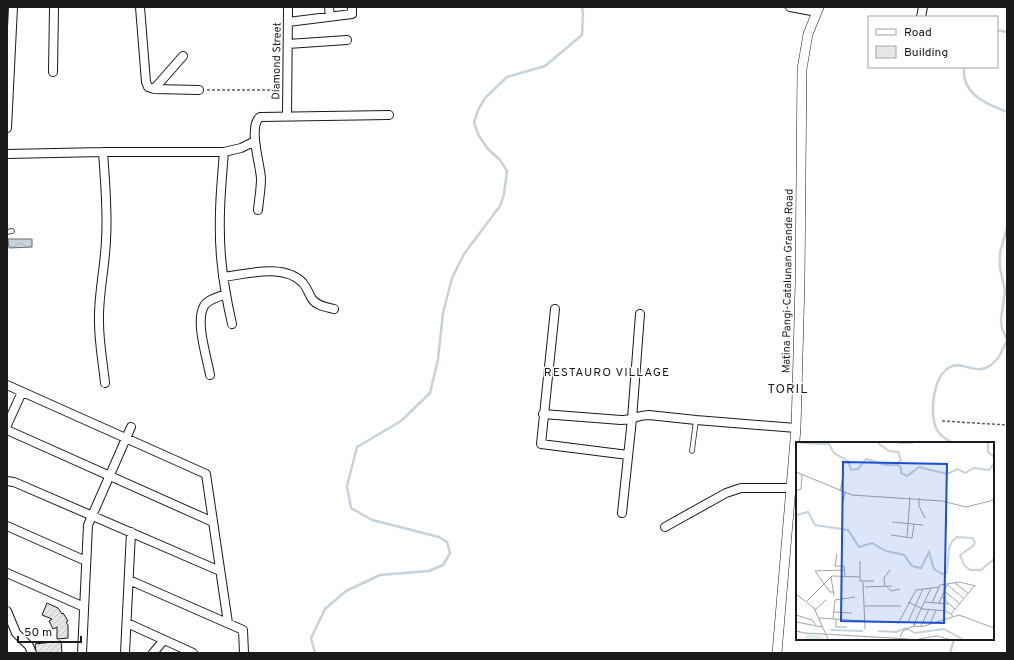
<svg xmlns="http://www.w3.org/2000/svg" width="1014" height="660" font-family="Overpass,sans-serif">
<defs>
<pattern id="water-waves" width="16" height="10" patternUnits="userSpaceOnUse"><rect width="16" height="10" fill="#c6d2dc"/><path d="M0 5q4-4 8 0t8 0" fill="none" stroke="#aab4bc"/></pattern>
<pattern id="building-hatch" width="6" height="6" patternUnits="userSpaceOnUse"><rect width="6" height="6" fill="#e6e6e6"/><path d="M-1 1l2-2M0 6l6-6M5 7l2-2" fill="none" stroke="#c5c5c5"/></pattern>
</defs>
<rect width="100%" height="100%" fill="#fff"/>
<!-- water -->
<path fill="url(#water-waves)" stroke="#6a6a6a" d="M8,239h24v8l-23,1z"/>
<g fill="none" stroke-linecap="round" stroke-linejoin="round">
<!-- stream -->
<path stroke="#c6d2dc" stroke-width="2.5" d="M997,30l10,2
M964,67c0,4 0,9 1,13 6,19 26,25 42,32
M1007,228l-7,24v16l5,23 -4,28 1,10 5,10
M953,443c-6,-3 -13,-7 -16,-13 -8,-17 -4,-54 13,-63 14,-8 29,15 48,-9 4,-5 5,-11 9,-17
M315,653l-4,-15 14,-29 21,-18 34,-16 49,-4 14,-6 7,-12 -3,-11 -8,-5 -67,-17 -21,-12 -4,-22 10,-39 44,-26 29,-28 8,-34 5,-46 9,-35 12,-24 36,-48 4,-12 3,-23 -7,-11 -12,-11 -9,-13 -5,-13 4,-13 7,-12 22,-21 38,-11 37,-31 1,-20 -1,-8
M950,653l4,-14"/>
</g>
<!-- building -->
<path fill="url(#building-hatch)" stroke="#1a1a1a" d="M47,603l11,5 4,6 1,-1 5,8 -2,1 2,3v13l-11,1v-12l-4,2 -4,-8 3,-2 -10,-4z
M61,641l1,12h-26l-1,-9z"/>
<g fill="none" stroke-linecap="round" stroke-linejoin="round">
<!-- service casing -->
<g stroke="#1a1a1a" stroke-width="5.5">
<path id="service" d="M7,232l5,-1
M692,451l4,-31"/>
</g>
<!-- minor casing -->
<g stroke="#1a1a1a" stroke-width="10">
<path id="minor" d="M140,7l6,75 2,5 6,2 45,1
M329,7l1,10
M790,7l27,5
M921,17l2,-10
M288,22l64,-8v-7
M288,44l59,-4
M53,72l1,-65
M154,89l29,-33
M287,116l1,-109
M7,128l6,-121
M103,152c2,29 5,59 3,88 -1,28 -8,55 -7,82 0,21 4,41 6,61
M224,152c-3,35 -6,70 -3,105 2,23 6,45 11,67
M7,154l96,-2h121l17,-4 14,-7
M258,210c1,-11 3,-21 3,-32 -1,-14 -13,-52 -1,-61l129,-2
M223,277c24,-3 61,-14 80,6 4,5 6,11 9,16 5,7 14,8 22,10
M555,309l-14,135 87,11
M210,375c-3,-18 -15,-53 -6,-69 4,-7 15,-9 22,-12
M7,385l199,89 22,149
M543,414l78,6c10,0 18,-5 28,-5l47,5 100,8
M7,425l15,-33
M7,430l206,92
M7,481l7,1 206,89
M622,513l10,-94 8,-105
M7,526l79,35
M665,527l61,-34 15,-5h51
M7,573l77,34
M129,580l114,50 1,23
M7,611l9,22 13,13 3,7
M127,623l66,30
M82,653l6,-128 43,-98
M125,653l6,-121
M153,653l11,-13"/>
</g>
<!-- tertiary casing -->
<g stroke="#1a1a1a" stroke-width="10">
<path id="tertiary" d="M777,653l19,-225 4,-146 2,-213 6,-35 11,-27"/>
</g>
<!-- path -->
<path stroke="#5f5f5f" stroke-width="1.5" stroke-dasharray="3 2" stroke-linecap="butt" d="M207,90h73
M942,421l65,4"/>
<!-- service -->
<use href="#service" stroke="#fff" stroke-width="4"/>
<!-- minor -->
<use href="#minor" stroke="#fff" stroke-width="8"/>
<!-- tertiary -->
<use href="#tertiary" stroke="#fff" stroke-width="9"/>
</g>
<g text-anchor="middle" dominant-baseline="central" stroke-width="3" stroke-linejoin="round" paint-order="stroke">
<!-- street labels -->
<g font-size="11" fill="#1a1a1a" stroke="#fff">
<text transform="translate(277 61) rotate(-89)">Diamond Street</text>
<text transform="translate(788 281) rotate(-89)">Matina Pangi-Catalunan Grande Road</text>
</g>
<!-- neighbourhood labels -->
<g font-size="12" letter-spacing="1" fill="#1a1a1a" stroke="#fff">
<text x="607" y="373">RESTAURO VILLAGE</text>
</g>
<!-- quarter labels -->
<g font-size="13" letter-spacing="1" fill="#1a1a1a" stroke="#fff">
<text x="788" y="390">TORIL</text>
</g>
</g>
<!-- overview -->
<g transform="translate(796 442)">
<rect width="198" height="198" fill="#fff"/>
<path d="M10,192l17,2 1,3h-19z" fill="#e0efe3"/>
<path fill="none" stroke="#c6d2dc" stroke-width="2" d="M5,1l28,1 5,9 14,8 3,9 7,-1 8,-10 19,6h10l6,-5 -3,-8 -9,-1 -11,-8M192,1v9l6,5M101,22l4,4v5l6,3 12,-9 28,7 11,-5 7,4 9,-5 15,2 5,-6M0,73l12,-3 7,13 33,5 11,17 13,-4 14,8 18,4 8,11 9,2 8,-16 5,17 8,5 5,-1 2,-25 3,-7 5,-4 15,1 3,4 -2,4 -13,9 4,10 6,5h11l13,-11M34,188l33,1M82,189l18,1 10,-4 9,5 29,-4 18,10"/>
<path fill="none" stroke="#a3a3a3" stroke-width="1" d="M102,1h15M0,30l56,23 90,6 24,6 28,-7M0,49l5,-2 1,-14M44,49l4,-19M123,56v8l6,12M46,64l3,-13M96,80l31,3M95,93l21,3 2,-14M111,95l3,-40M41,112l-2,12h9l1,10M64,119v20h14M35,135l3,19M67,140l2,47M159,141l13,10M151,142l17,15M69,145l27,-1M89,145l-1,-9 6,-8M91,145l4,4 9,-2M148,149l15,12M38,150h-4l-15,-21 29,-1M0,152l18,14 14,31M146,155l13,12M11,159l25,-25 28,1M112,160l15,7 23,2 7,5M129,160l24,2M136,161l8,-18 19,-3 17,4M143,161l8,-18M69,164h36M19,168l11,-10M38,170l18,1M155,172l24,-29M0,173l16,5 4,5M23,176l46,3M37,177l2,-19 20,-3M40,177v8h11M0,180l26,5M112,180l15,-33M102,182l18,-34 23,-3M120,182l-3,2 18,-38M134,182l6,-14M125,184l8,-17M115,185l13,-1 35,-11 35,13M0,189l9,2 104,6M104,195l3,-6 8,-4M123,197l18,-3 11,3"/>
<path fill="#1d4ed8" fill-opacity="0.15" stroke="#1d4ed8" stroke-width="2" d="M47,20l104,2 -3,159 -103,-2z"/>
<rect width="198" height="198" fill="none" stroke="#1a1a1a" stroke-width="2"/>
</g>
<!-- border -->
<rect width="1014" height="660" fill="none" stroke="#1a1a1a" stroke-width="16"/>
<!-- legend -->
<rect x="868" y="16" width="130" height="52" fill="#ffffff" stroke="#a3a3a3"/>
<rect x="876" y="29" width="20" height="6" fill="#ffffff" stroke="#a3a3a3"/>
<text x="904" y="36" font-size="12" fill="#1a1a1a">Road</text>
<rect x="876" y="46" width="20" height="12" fill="#e6e6e6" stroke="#a3a3a3"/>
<text x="904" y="56" font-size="12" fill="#1a1a1a">Building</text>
<!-- scale -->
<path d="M18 636v6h63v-6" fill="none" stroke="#1a1a1a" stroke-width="2"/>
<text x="24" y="636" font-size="12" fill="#1a1a1a" stroke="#ffffff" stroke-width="3" paint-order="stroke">50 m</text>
</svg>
